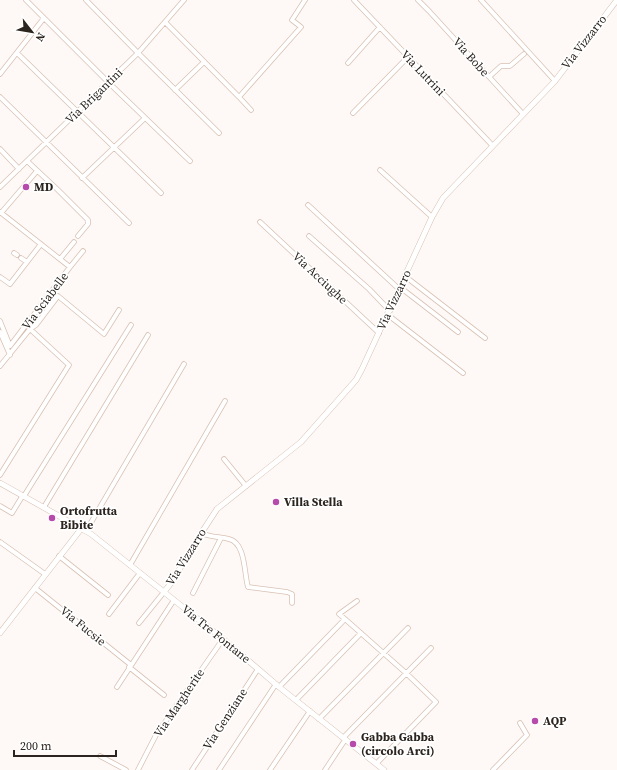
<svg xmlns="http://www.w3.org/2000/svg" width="617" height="770" font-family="'Source Serif 4',serif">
<rect width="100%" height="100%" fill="#fef9f6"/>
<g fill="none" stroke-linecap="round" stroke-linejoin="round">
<!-- minor casing -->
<g stroke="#d8c1b3" stroke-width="5.5">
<path id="minor" d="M26,0l83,83 81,78
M86,0l52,53 81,80
M354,0l138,145
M418,0l11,11 94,103
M481,0l74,81
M166,23l73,74 62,-70 -9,-7 13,-20
M17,53l144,140
M348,63l32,-36
M0,74l44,-56
M489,77l12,-11h9l14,-12
M175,90l29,-28
M0,97l129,126
M239,97l12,13
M353,113l55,-56
M0,149l19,20
M27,161l31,29 30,30v4l-10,12
M380,170l52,47
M82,178l63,-60
M0,187l138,-134 46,-53
M308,205l92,85
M0,212l70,55 -60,79 -10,-25
M1,213l36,-42
M260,222l119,111
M309,236l60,53 21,22
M14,253l3,2
M21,258l6,4
M60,259l14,-17
M70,267l13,-16
M0,277l10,7 31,-40
M406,277l79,61
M401,288l57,44
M388,315l75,58
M0,332l10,23
M0,366l30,-37 6,-4 22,-29 46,38 15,-24
M224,459l22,27
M0,475l69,-110 -39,-36
M24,496l107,-171
M0,506l12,7 11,-18
M44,507l104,-172
M86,531l98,-167
M201,533c11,5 18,3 28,6 17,4 15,35 19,48l39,5 5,2v9
M0,542l45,32
M59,556l49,39
M130,565l95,-164
M35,588l96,77
M193,593l28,-55
M109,614l31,-41
M345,619l62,55 29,28 -59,61
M139,623l25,-31
M129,667l35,28
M117,687l57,-87
M279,687l66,-68 -6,-5 18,-13
M296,700l65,-67
M319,719l89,-91
M343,738l88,-90
M100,756l26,14
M138,770l18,-35 67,-96
M192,770l66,-101
M219,770l57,-86
M270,770l40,-59
M325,770l20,-30
M493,770l34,-35 -7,-12"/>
</g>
<!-- tertiary casing -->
<g stroke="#d8c1b3" stroke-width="6">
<path id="tertiary" d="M0,483l91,51 132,105 56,48 105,83
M164,592l7,-9 31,-51 15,-23 84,-67 55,-62 6,-11 70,-152 11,-19 112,-117 62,-81
M0,633l81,-104"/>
</g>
<!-- minor -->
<use href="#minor" stroke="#fff" stroke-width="4"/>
<!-- tertiary -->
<use href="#tertiary" stroke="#fff" stroke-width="5"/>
</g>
<!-- markers -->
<g fill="#b74bab" stroke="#fff" stroke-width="1.5">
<circle cx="26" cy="187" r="4"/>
<circle cx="276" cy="502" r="4"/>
<circle cx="52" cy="518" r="4"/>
<circle cx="535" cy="721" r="4"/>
<circle cx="353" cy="744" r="4"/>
</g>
<g text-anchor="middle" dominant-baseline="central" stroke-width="3.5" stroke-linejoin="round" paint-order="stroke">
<!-- street labels -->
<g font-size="12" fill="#2c241e" stroke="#fff">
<text transform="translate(584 42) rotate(-52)">Via Vizzarro</text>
<text transform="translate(471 57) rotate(48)">Via Bobe</text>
<text transform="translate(423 73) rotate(46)">Via Lutrini</text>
<text transform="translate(94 96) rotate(-44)">Via Brigantini</text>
<text transform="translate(320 278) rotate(43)">Via Acciughe</text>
<text transform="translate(394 300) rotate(-65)">Via Vizzarro</text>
<text transform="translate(45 301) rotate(-53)">Via Sciabelle</text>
<text transform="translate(186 557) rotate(-58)">Via Vizzarro</text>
<text transform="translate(83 626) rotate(39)">Via Fucsie</text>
<text transform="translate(216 634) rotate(39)">Via Tre Fontane</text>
<text transform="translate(179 703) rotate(-56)">Via Margherite</text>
<text transform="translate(225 719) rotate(-57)">Via Genziane</text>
</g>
<!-- poi labels -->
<g font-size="12" font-weight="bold" fill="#2c241e" stroke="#fff" text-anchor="start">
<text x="34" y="187">MD</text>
<text x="284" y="502">Villa Stella</text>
<text x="60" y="511">Ortofrutta<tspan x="60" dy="14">Bibite</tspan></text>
<text x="543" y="721">AQP</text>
<text x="361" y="737">Gabba Gabba<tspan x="361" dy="14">(circolo Arci)</tspan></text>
</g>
</g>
<!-- north arrow -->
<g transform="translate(32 32) rotate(121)" stroke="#ffffff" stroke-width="3" paint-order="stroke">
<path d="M0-3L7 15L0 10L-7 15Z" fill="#2c241e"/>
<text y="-6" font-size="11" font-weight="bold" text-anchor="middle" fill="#2c241e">N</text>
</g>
<!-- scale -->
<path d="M14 750v6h102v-6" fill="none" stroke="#2c241e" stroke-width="2"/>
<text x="20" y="750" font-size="12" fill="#2c241e" stroke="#ffffff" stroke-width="3" paint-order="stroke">200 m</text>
</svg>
